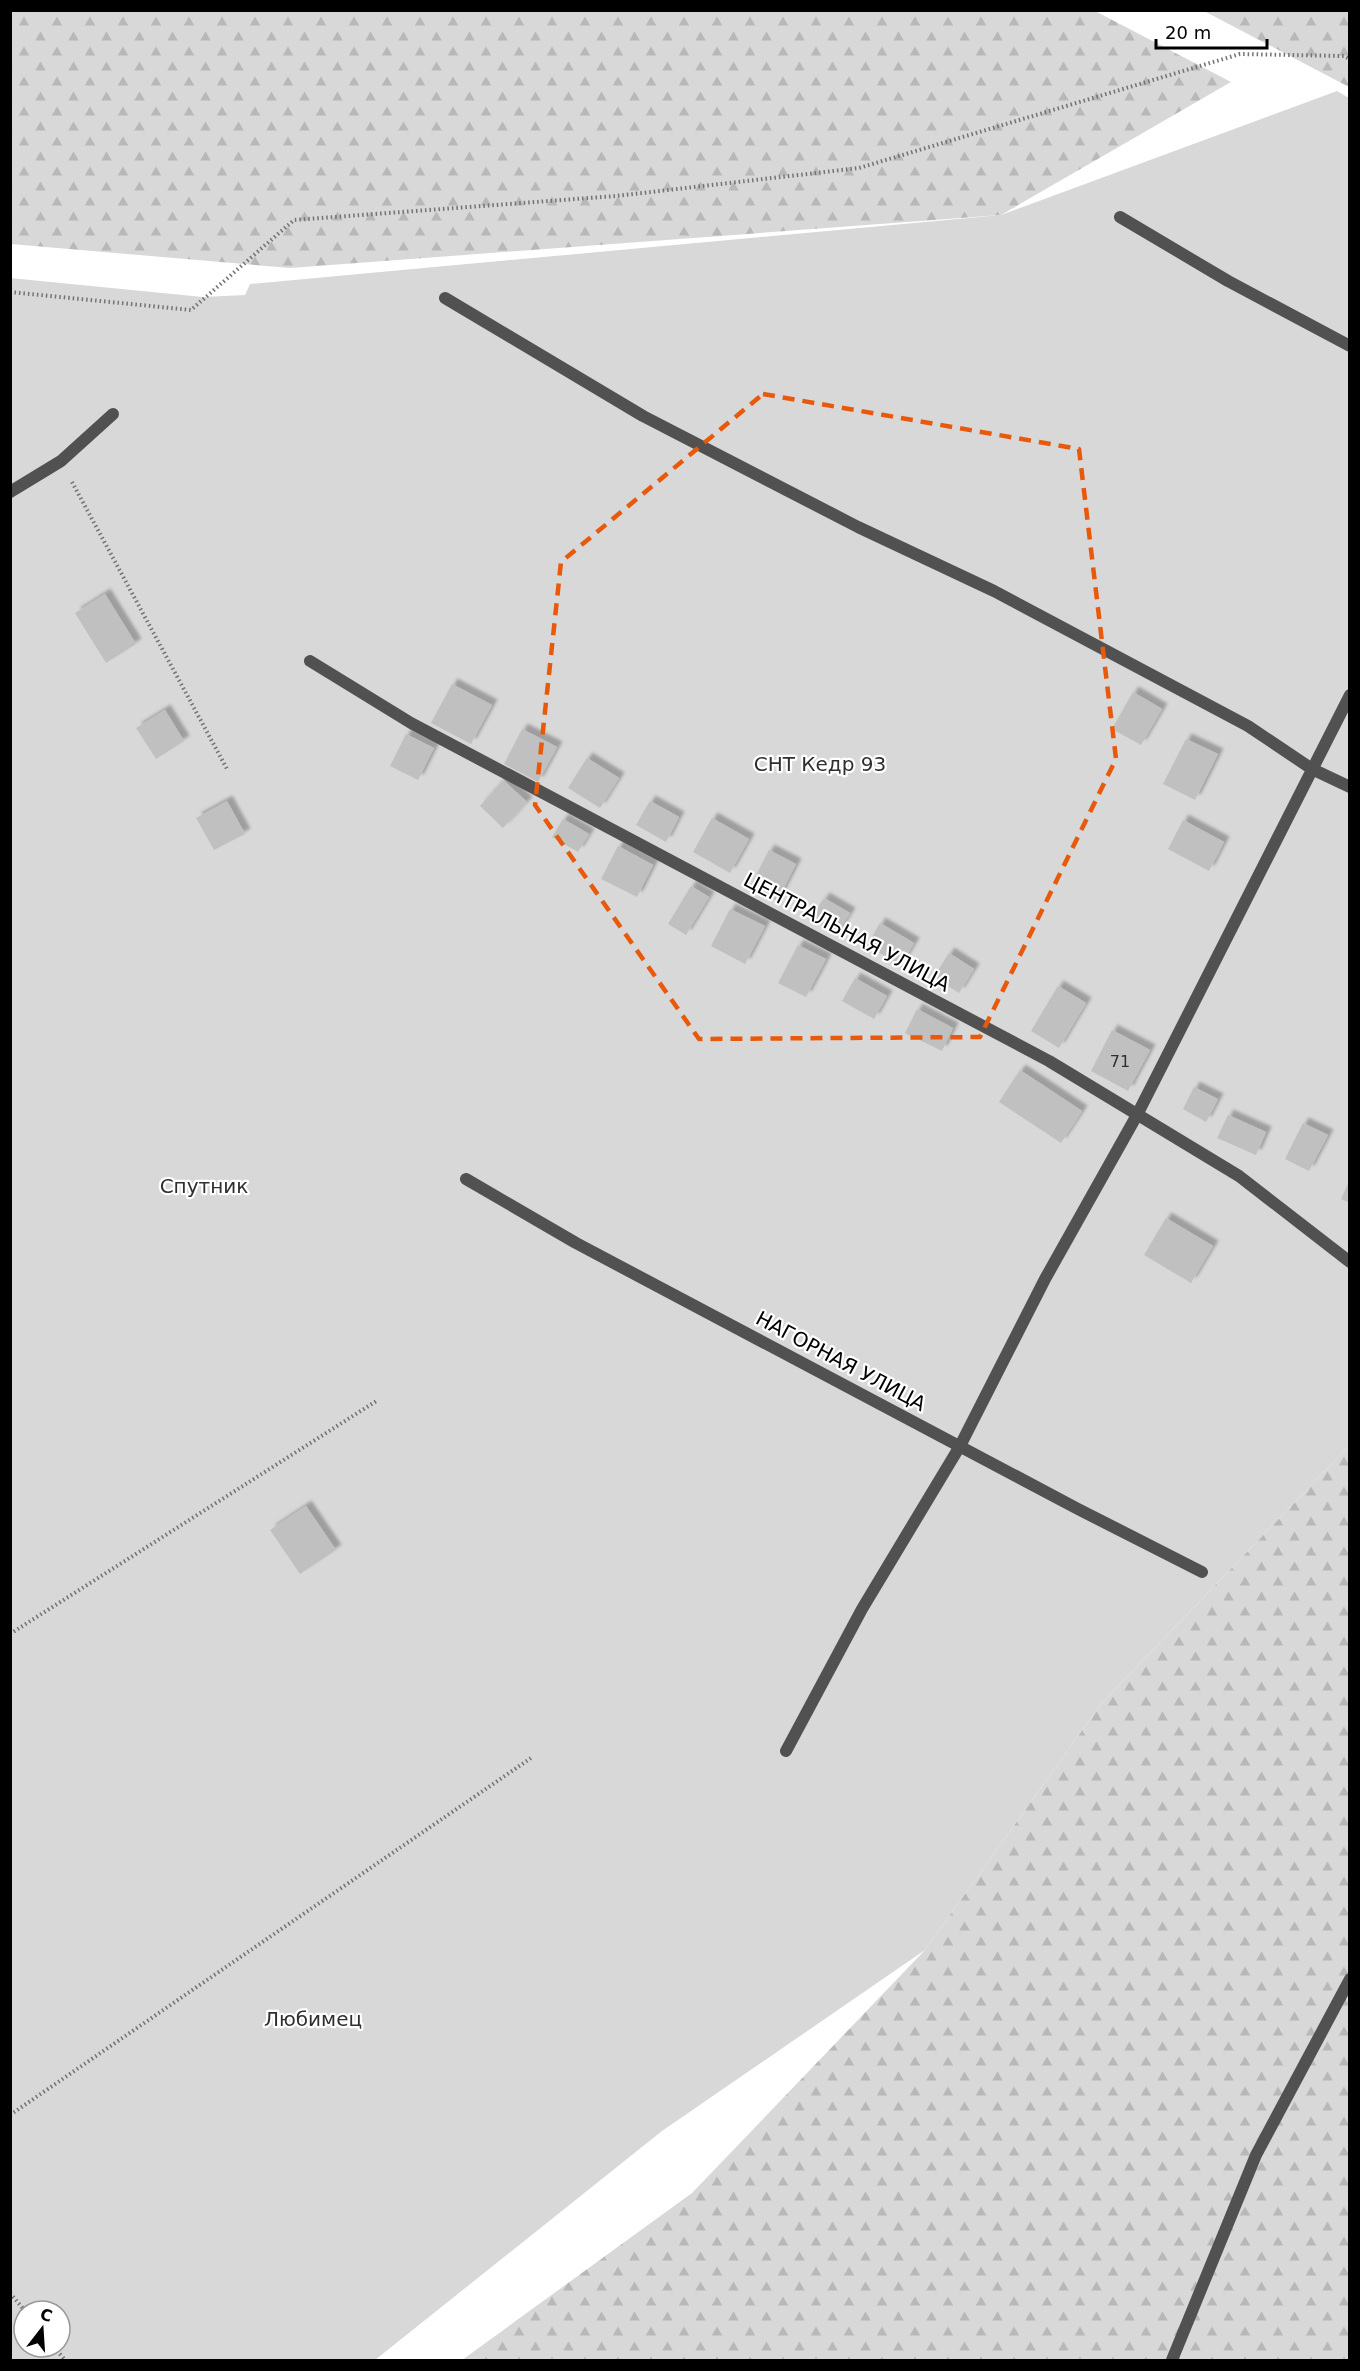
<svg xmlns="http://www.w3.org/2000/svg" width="1360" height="2371" font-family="'DejaVu Sans',sans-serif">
<defs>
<pattern id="forest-firs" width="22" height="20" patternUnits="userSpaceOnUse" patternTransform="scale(1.5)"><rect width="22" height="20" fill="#d8d8d8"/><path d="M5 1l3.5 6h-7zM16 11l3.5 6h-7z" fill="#b8b8b8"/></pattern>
<filter id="shadow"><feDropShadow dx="5.5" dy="-5.5" stdDeviation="1.5" flood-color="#0004"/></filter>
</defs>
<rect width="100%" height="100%" fill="#fff"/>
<!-- green -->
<path fill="#d8d8d8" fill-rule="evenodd" d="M1337,91l12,7v1348l-248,258 -176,246 -263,181 -287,229h-364l-1,-2082 193,19 42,-2 5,-11 751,-69zM24,2311h36v36h-36z"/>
<!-- forest -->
<path fill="url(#forest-firs)" d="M10,11h1085l136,71 -230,133 -711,53 -279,-24z
M1204,11h145v76z
M1349,1446v914h-887l230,-167 233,-243 176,-246z"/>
<!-- building -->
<path fill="#c0c0c0" filter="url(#shadow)" d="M105,594l31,50 -30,19 -31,-50z
M452,684l40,21 -21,39 -40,-21z
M1133,692l29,17 -21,36 -29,-16z
M165,710l19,31 -28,18 -20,-31z
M522,729l35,18 -19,35 -34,-18z
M406,734l28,14 -16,32 -28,-14z
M1186,739l32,15 -23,46 -32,-16z
M587,758l32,20 -19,30 -32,-20z
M503,780l24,22 -24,26 -23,-22z
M227,801l18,33 -31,16 -18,-32z
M650,801l29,16 -13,25 -30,-17z
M712,818l37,21 -19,34 -37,-21z
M563,819l26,15 -11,18 -26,-15z
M1183,820l41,22 -15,29 -41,-22z
M618,846l35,19 -16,32 -36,-18z
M769,850l27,14 -19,37 -27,-14z
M691,886l18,11 -23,38 -18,-11z
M824,898l26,15 -13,21 -26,-16z
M730,909l35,17 -20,38 -34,-18z
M880,923l34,20 -13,22 -34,-19z
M798,945l28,14 -20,38 -28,-14z
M949,953l25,16 -15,24 -25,-16z
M855,978l32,18 -13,23 -32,-18z
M1058,986l28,17 -27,45 -28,-17z
M917,1009l36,19 -11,23 -37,-18z
M1112,1030l38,20 -22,41 -37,-20z
M1020,1070l62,41 -21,32 -62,-41z
M1194,1087l24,12 -12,23 -23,-13z
M1228,1115l38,17 -10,23 -39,-17z
M1303,1123l25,12 -19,36 -24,-12z
M1350,1179v24l-9,-4z
M1166,1218l47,28 -22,37 -47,-28z
M306,1506l30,44 -36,24 -30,-44z"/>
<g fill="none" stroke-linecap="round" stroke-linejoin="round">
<!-- path -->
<path stroke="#737373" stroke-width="4" stroke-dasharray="1.5 3" stroke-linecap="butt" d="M10,292l181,18 103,-90 322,-24 243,-28 381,-114 104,2 6,3
M72,482l155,287
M10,1634l368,-234
M10,2115l521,-357
M10,2293l15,18
M54,2347l11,13"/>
<!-- lane -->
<path stroke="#515151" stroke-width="12" d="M10,492l51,-31 52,-47"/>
<!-- street -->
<path stroke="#515151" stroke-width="12" d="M1120,217l108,64 122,65
M445,298l198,118 215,111 136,64 254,135 64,43 38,18
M310,661l101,62 638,338 190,115 111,86
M466,1179l110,64 502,266 124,63
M786,1751l76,-142 98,-163 85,-167 92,-164 213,-420
M1172,2360l84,-205 94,-176"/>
</g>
<!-- marked area -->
<path fill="none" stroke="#e8590c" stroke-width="4.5" stroke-dasharray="12 8" stroke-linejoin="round" d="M763,394l316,55 37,310 -136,278 -281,2 -164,-234 26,-243z"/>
<g text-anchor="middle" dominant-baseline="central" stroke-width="4.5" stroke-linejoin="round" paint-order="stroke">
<!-- number labels -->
<g font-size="16" fill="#303030">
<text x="1120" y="1061">71</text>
</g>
<!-- park labels -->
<g font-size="20" fill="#2f2f2f" stroke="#fff">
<text x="820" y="764">СНТ Кедр 93</text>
<text x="204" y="1186">Спутник</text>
<text x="313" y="2019">Любимец</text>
</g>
<!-- street labels -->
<g font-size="20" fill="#000" stroke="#fff">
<text transform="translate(847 932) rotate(28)">ЦЕНТРАЛЬНАЯ УЛИЦА</text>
<text transform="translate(841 1361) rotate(28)">НАГОРНАЯ УЛИЦА</text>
</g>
</g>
<!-- border -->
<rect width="1360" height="2371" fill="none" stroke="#000000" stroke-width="24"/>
<!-- north arrow -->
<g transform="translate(42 2329) rotate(17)"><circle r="28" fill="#ffffff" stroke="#999999" stroke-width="1.5"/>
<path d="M0-4.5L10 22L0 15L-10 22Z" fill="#000000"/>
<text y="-9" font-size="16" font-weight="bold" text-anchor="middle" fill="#000000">С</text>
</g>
<!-- scale -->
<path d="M1156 39v9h111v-9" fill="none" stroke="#000000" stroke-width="3"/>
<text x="1165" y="39" font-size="18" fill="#000000" stroke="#ffffff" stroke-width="4.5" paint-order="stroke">20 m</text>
</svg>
